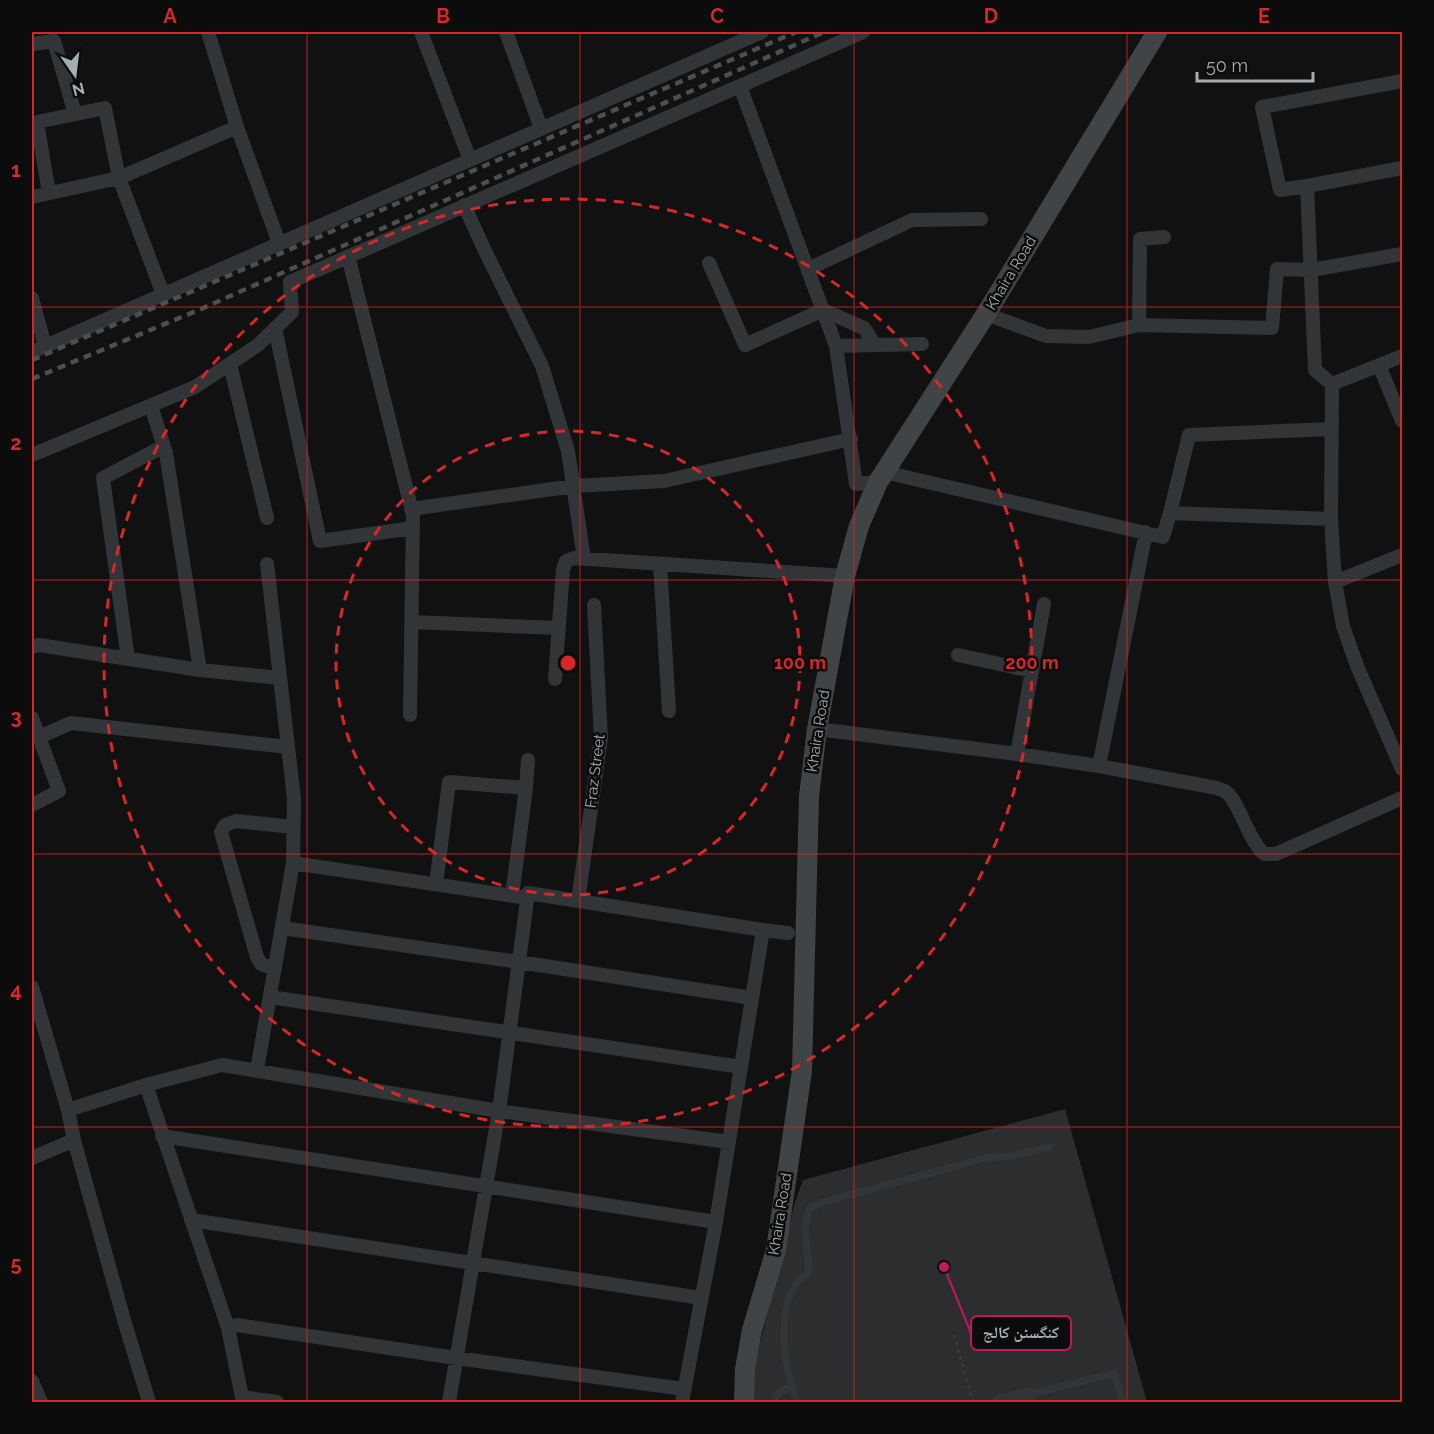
<svg xmlns="http://www.w3.org/2000/svg" width="1434" height="1434" font-family="Raleway,'Noto Naskh Arabic',sans-serif">
<rect width="100%" height="100%" fill="#111112"/>
<!-- building -->
<path fill="#2c2d2e" d="M1065,1109l82,293h-394v-30l42,-170 8,-22z"/>
<g fill="none" stroke-linecap="round" stroke-linejoin="round">
<!-- path -->
<path stroke="#383c3e" stroke-width="3" stroke-dasharray="3 4.5" stroke-linecap="butt" d="M954,1335l19,67"/>
<!-- lane -->
<path stroke="#323537" stroke-width="7" d="M1031,1394l83,-21 9,29
M775,1402c0,-9 7,-13 16,-14
M797,1402c-14,-33 -25,-108 12,-130l-4,-44 4,-19 14,-7 163,-44 25,-2 39,-9"/>
<!-- street -->
<path stroke="#323537" stroke-width="14" d="M208,32l29,95
M421,32l49,128
M506,32l35,96
M32,44l22,-3 21,73
M1402,81l-140,26 18,83 27,-4 8,184 17,14 70,-28
M740,86l123,-54
M1307,186l95,-18
M49,193l-12,-71 68,-14 14,70 118,-51 42,116
M32,197l87,-19 44,116
M464,205l22,48 56,113 26,85 16,108
M348,256l65,259 -3,200
M709,263l36,82 78,-35 41,18 11,17
M808,269l104,-49 69,-1
M32,298l13,48
M986,314l60,22 43,1 50,-12 1,-86 24,-2
M1139,325l133,3 5,-59 34,1 91,-16
M275,328l45,213 93,-13
M836,346l86,-2
M32,352l730,-320
M230,364l37,154
M1379,365l23,56
M32,455l163,-68 63,-42 34,-33 -2,-30 450,-196 96,260 20,138 22,-2
M884,472l279,65 7,-24 161,6 4,63 67,-27
M411,509l163,-23 90,-5 187,-42
M1170,513l19,-78 142,-6
M1331,519l1,-135
M267,564l27,235 -1,64
M660,564l9,147
M1335,582l8,44 14,40 45,103
M412,622l147,6
M32,647l7,-2 161,25 -34,-217 -15,-47
M958,655l74,16
M128,659l-25,-181 61,-32
M200,670l80,8
M555,679l8,-109 3,-9 8,-3 271,18
M32,718l27,73 -27,14
M817,729l200,25 82,12 118,22c1,1 9,3 9,4 13,9 21,46 38,62h12l126,-56
M39,737l32,-14 217,24
M1017,754l27,-150
M1099,766l47,-234
M436,884l13,-102 77,6 2,-28
M512,896l14,-108
M578,901l23,-163 -7,-133
M282,928l237,34 233,36
M763,930l25,3
M275,969l-14,-5 -4,-7 -36,-125 4,-7 11,-4 57,6
M32,987l36,123 6,30 50,180 25,82
M270,997l471,70
M257,1070l36,-207 234,35
M146,1085l82,243 15,74
M68,1110l78,-25 76,-20 277,46 -50,291
M162,1136l554,86
M32,1158l42,-18
M191,1220l510,78
M228,1328l9,-3 219,33 228,31
M32,1381l9,21
M242,1397l35,5
M682,1402l34,-180 47,-292 -235,-37 -29,218 230,31
M999,1402l32,-8"/>
<!-- secondary -->
<path stroke="#404447" stroke-width="20" d="M744,1402l1,-33 7,-39 24,-80 26,-179 7,-275 8,-67 28,-153 14,-50 19,-44 108,-168 171,-282"/>
<!-- rail -->
<path stroke="#4b4f52" stroke-width="4.5" stroke-dasharray="8 6" stroke-linecap="butt" d="M32,360l764,-328
M32,379l169,-70 623,-277"/>
</g>
<!-- grid -->
<path fill="none" stroke="#d62828" stroke-width="1.5" stroke-opacity="0.55" d="M307,32v1370M580,32v1370M854,32v1370M1127,32v1370M32,307h1370M32,580h1370M32,854h1370M32,1127h1370"/>
<!-- distance rings -->
<g fill="none" stroke="#d62828" stroke-width="3" stroke-dasharray="10 8">
<circle cx="568" cy="663" r="232"/>
<circle cx="568" cy="663" r="464"/>
</g>
<g text-anchor="middle" dominant-baseline="central" stroke-width="5" stroke-linejoin="round" paint-order="stroke">
<!-- street labels -->
<g font-size="15" fill="#a3adb2" stroke="#0c0c0d">
<text transform="translate(1011 273) rotate(-59)">Khaira Road</text>
<text transform="translate(818 731) rotate(-81)">Khaira Road</text>
<text transform="translate(595 771) rotate(-83)">Fraz Street</text>
<text transform="translate(780 1214) rotate(-81)">Khaira Road</text>
</g>
</g>
<circle cx="568" cy="663" r="9" fill="#d62828" stroke="#0c0c0d" stroke-width="3"/>
<g font-size="18" text-anchor="middle" font-weight="bold" fill="#d62828" stroke="#0c0c0d" stroke-width="5" stroke-linejoin="round" paint-order="stroke">
<text x="800" y="669">100 m</text>
<text x="1032" y="669">200 m</text>
</g>
<!-- callouts -->
<path fill="none" stroke="#c2185b" stroke-width="2" d="M944 1267L971 1333"/>
<circle fill="#c2185b" stroke="#0c0c0d" stroke-width="2" cx="944" cy="1267" r="6"/>
<rect fill="#0c0c0d" stroke="#c2185b" stroke-width="2" x="971" y="1316" width="100" height="34" rx="6"/>
<g font-size="16" text-anchor="middle" font-weight="bold" fill="#a3adb2">
<text x="1021" y="1338">کنگسٹن کالج</text>
</g>
<!-- border -->
<rect width="1434" height="1434" fill="none" stroke="#0c0c0d" stroke-width="66"/>
<!-- north arrow -->
<g transform="translate(75 75) rotate(166)" stroke="#0c0c0d" stroke-width="4.5" paint-order="stroke">
<path d="M0-4.5L10 22L0 15L-10 22Z" fill="#a3adb2"/>
<text y="-9" font-size="16" font-weight="bold" text-anchor="middle" fill="#a3adb2">N</text>
</g>
<!-- scale -->
<path d="M1197 72v9h116v-9" fill="none" stroke="#a3adb2" stroke-width="3"/>
<text x="1206" y="72" font-size="18" fill="#a3adb2" stroke="#0c0c0d" stroke-width="4.5" paint-order="stroke">50 m</text>
<rect x="33" y="33" width="1368" height="1368" fill="none" stroke="#d62828" stroke-width="2"/>
<g font-size="20" text-anchor="middle" font-weight="bold" fill="#d62828">
<text x="170" y="23">A</text>
<text x="443" y="23">B</text>
<text x="717" y="23">C</text>
<text x="991" y="23">D</text>
<text x="1264" y="23">E</text>
<text x="16" y="177">1</text>
<text x="16" y="450">2</text>
<text x="16" y="724">3</text>
<text x="16" y="997">4</text>
<text x="16" y="1271">5</text>
</g>
</svg>
